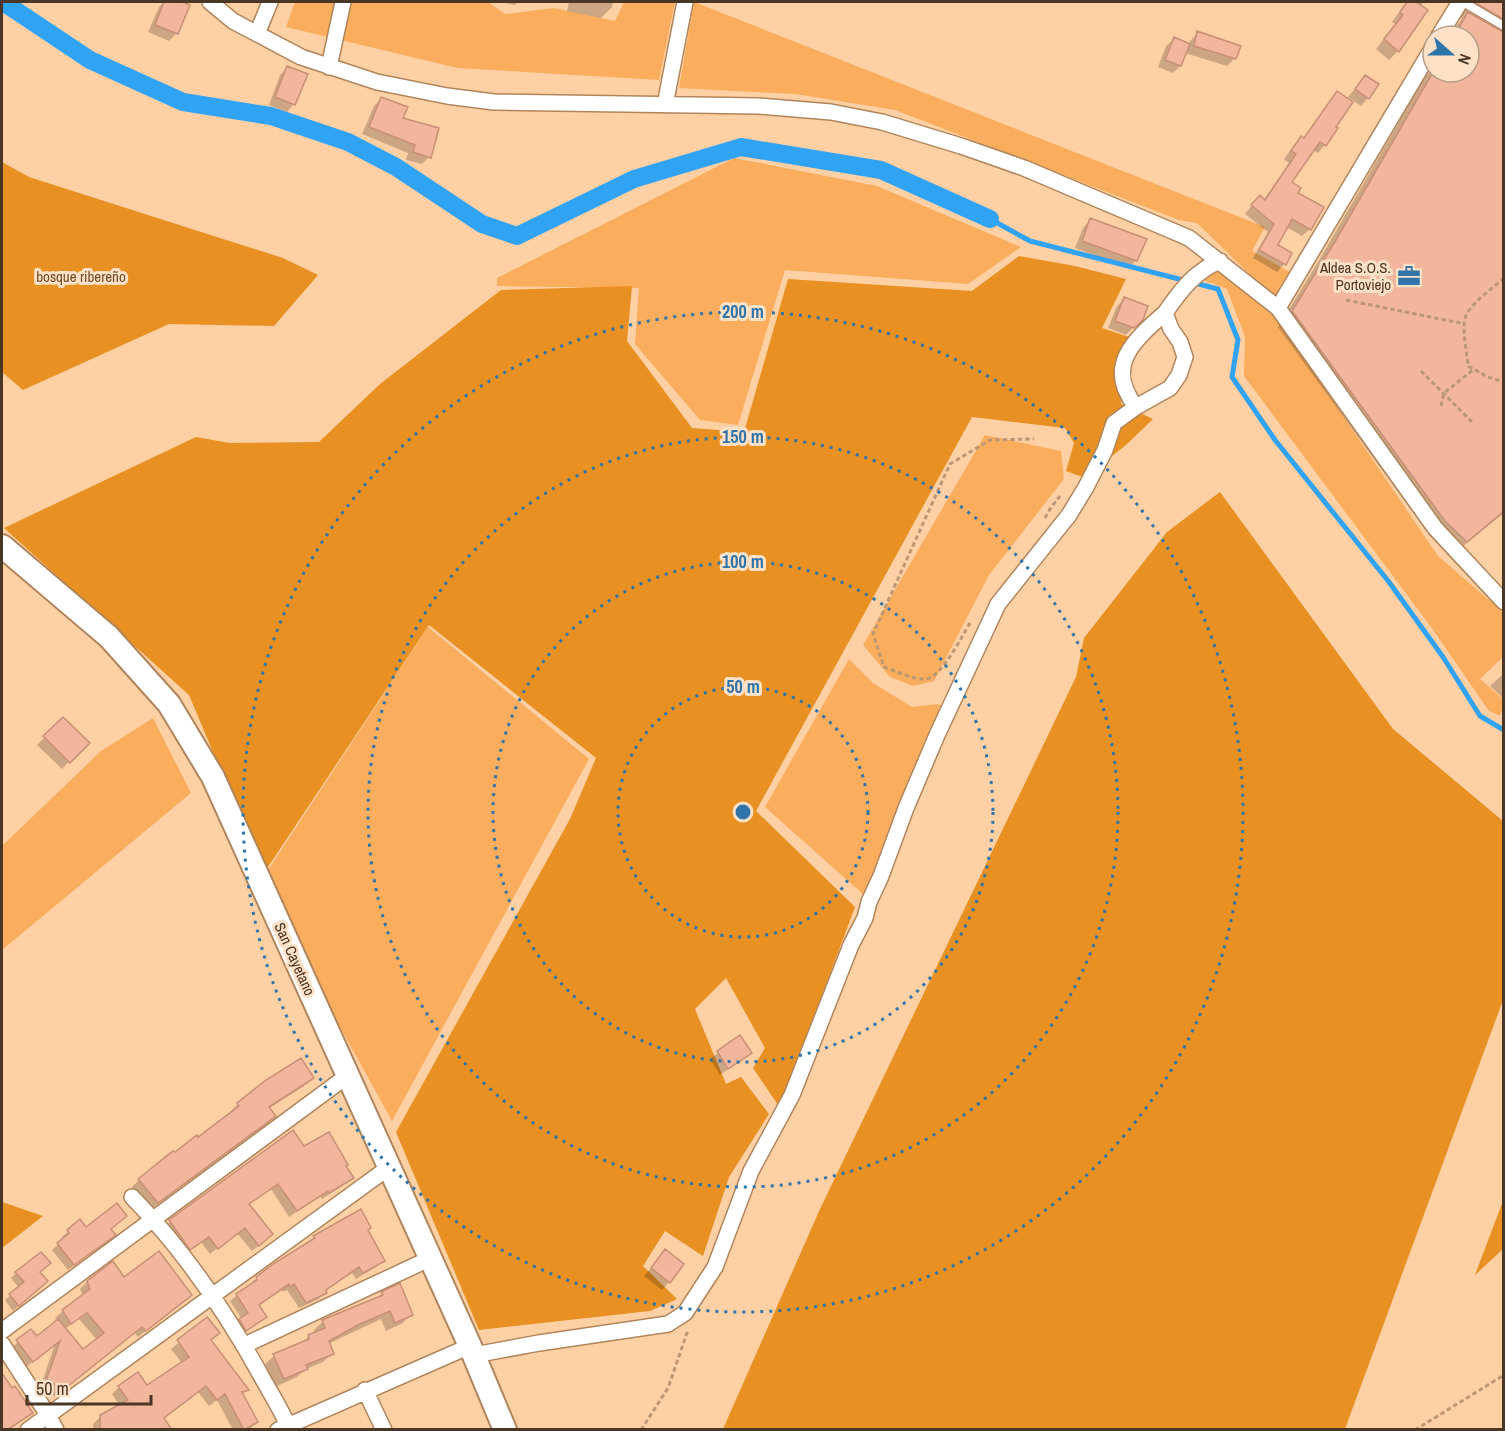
<svg xmlns="http://www.w3.org/2000/svg" width="1505" height="1431" font-family="'Archivo Narrow',sans-serif">
<rect width="100%" height="100%" fill="#ffd0a4"/>
<!-- green -->
<path fill="#faad5d" d="M295,2h193l17,12 49,-6 61,13 9,-19h51l-16,78 -201,-12 -172,-41z
M694,2l571,225 -13,24 38,21 -14,28 -79,-77 -18,-3 -284,-110 -100,-16 -116,-6z
M734,158l143,28 144,61 -53,37 -183,-14 -47,155 -38,-5 -65,-76 4,-56 -142,-2v-8z
M1222,266l52,48 164,242 65,56v45l-23,22 23,20v8l-3,9 -11,-5 -58,-84 -187,-251 1,-39 -18,-48 -23,-9z
M985,435l76,16 3,28 -75,96 -55,106 -21,5 -23,-9 -27,-32z
M428,627l161,132 -197,362 -132,-239z
M849,659l24,24 39,24 25,-3 13,4 -85,188 -100,-89z
M153,718l38,75 -189,157v-104l99,-95z"/>
<!-- forest -->
<path fill="#e89021" d="M2,162l27,15 254,81 35,17 -44,51 -105,-2 -146,66 -21,-18z
M1019,256l56,10 51,13 -24,49 27,9 -7,30 -1,37 32,15 -26,25 -42,34 -19,-7 8,-28 -9,-15 -93,-11 -216,394 99,96 -75,201 -27,-40 12,-20 -39,-70 -31,31 31,75 15,-7 28,37 -40,63 -26,79 -38,-25 -22,35 34,33 -27,12 -171,19 -83,-198 174,-313 26,-61 -167,-133 -165,248 -75,-178 -185,-167 192,-91 34,6 89,-1 61,-58 121,-94 131,-4 -5,55 65,87 52,4 44,-153 184,12z
M1220,492l173,237 110,92v179l-158,429h-622l97,-220 256,-532 8,-39 83,-106z
M1503,1201v48l-28,26z
M2,1202l41,14 -41,32z"/>
<!-- shadow -->
<path fill="#0003" fill-rule="evenodd" d="M164,2h8l15,6 -10,25 -8,8 -21,-9 11,-25z
M499,2h19l-3,3z
M569,2h44l-1,5 -11,11 -34,-7z
M1406,2h17l-25,49 -9,9 -13,-11 19,-25 -3,-2z
M1468,2h36v511l-53,43 -21,-20 -152,-209 43,-70 112,-194v9h36v-36h-21l14,-17 -3,-2z
M1198,33l37,25 -8,8 -42,-13 -5,13 -7,7 -15,-6 8,-21 8,-7 15,6 1,-4z
M287,68l7,36 -7,8 -18,-7 11,-30z
M1365,77l3,21 -7,8 -13,-9z
M1337,93l-3,34 -9,18 -7,8 -5,-3 -23,32 20,47 -8,7 -16,-9 -10,19 14,8 -6,10 -7,8 -24,-14 15,-26 -23,-18 7,-9 11,-4 26,-38 -5,-4 10,-14 7,-7 2,1z
M382,98l19,21 28,38 -7,7 -16,-4 2,-7 -46,-19 12,-28z
M1090,220l46,40 -7,8 -54,-20 8,-20z
M1124,299l17,20 -15,16 -18,-7 9,-22z
M1504,673v26l-14,-13z
M63,719l24,24 -25,26 -25,-24z
M740,1037l10,16 -30,22 -10,-16z
M312,1078l-8,8 -36,23 6,7 -7,8 -117,86 -18,-23 7,-7 59,-41 33,-26 -1,-1 8,-8 29,-23z
M293,1132l11,16 40,18 8,12 -7,6 -23,15 -2,-3 -31,21 -18,-28 -23,16 17,36 -13,10 -15,-18 -27,21 -9,-12 -18,13 -20,-28z
M360,1211l6,20 17,30 -7,6 -20,12 -4,-6 -27,18 -6,8 -20,9 -12,-18 -4,2 -1,-2 -24,16 7,11 -26,19 -6,-9 9,-8 -12,-18 27,-23 51,-34 6,-7z
M80,1221l6,9h23l-1,10 -40,30 -16,-20 12,-11 -2,-2z
M665,1251l4,31 -7,8 -18,-14z
M39,1272l1,15 -27,24 -8,-11 14,-12 -8,-10 5,-5z
M123,1279l67,16 -52,42 -3,-4 -80,64 -5,-5 -10,-4 15,-44 -30,24 -15,-19 21,-18 5,7 22,-16 -3,-4 8,-7 20,-15 -3,-7 7,-7zM79,1319l18,21 -14,11 -18,-22z
M382,1293l29,21 -8,9 -17,8 -5,-12 -53,25 4,9 -9,9 -19,8 -7,7 -22,10 -10,-23 9,-8 27,-12 8,-8 6,-3 -1,-3 9,-9 53,-21z
M207,1319l3,22 37,48 -5,6 14,27 -7,8h-16l-16,-30 -8,6 -11,-14 -36,27 8,11h-76l-1,-6 8,-8 19,-10 -8,-12 7,-7 28,1 35,-25 -11,-14z
M2,1375l29,38 -22,17h-7z"/>
<g fill="none" stroke-linecap="round" stroke-linejoin="round">
<!-- stream -->
<path stroke="#31a3f4" stroke-width="5" d="M990,219l40,22 188,48 20,51 -6,37 43,63 114,142 54,75 37,59 24,14"/>
<!-- canal -->
<path stroke="#31a3f4" stroke-width="18" d="M3,2l87,58 93,42 88,14 77,26 48,25 86,57 35,12 117,-57 107,-32 140,23 109,49"/>
</g>
<!-- building -->
<path fill="#f2b69c" stroke="#c88f76" stroke-width="1.5" d="M164,2h18l8,3 -12,29 -23,-9z
M1407,2h9l12,8 -29,42 -15,-13 19,-24 -3,-3z
M1474,2h29v17z
M1468,12l35,20v480l-36,30 -22,-21 -153,-210 44,-71 97,-168h36v-36h-15z
M1197,31l44,15 -5,13 -42,-13z
M1174,37l16,7 -9,22 -16,-6z
M287,66l21,8 -13,31 -20,-8z
M1365,75l14,9 -10,15 -14,-10z
M1337,91l16,11 -17,25 2,1 -12,18 -6,-4 -28,40 9,6 -3,5 26,14 -13,23 -19,-11 -14,26 14,8 -6,12 -27,-15 15,-26 -23,-19 9,-10 5,5 31,-46 -5,-3 10,-15 3,2z
M381,97l27,10 -5,11 36,10 -8,30 -18,-6 2,-7 -46,-18z
M1090,218l57,21 -10,22 -55,-20z
M1124,297l24,9 -5,14 -9,8 -19,-7z
M63,717l27,26 -20,20 -27,-27z
M740,1035l12,18 -24,16 -11,-18z
M301,1058l13,20 -45,29 7,9 -118,87 -20,-24 35,-28 2,1 22,-17 1,2 41,-31 -2,-3 29,-23z
M293,1130l11,16 25,-14 19,33 -2,1 8,12 -25,15 -1,-2 -31,20 -19,-27 -29,20 24,30 -14,12 -14,-18 -27,21 -9,-12 -19,13 -21,-30z
M117,1203l10,13 -16,13 5,6 -42,30 -17,-22 12,-10 -2,-3 13,-11 6,8z
M361,1209l10,19 -3,2 17,31 -22,12 -4,-6 -33,23 1,3 -21,10 -12,-19 -4,3 -1,-3 -30,21 8,12 -21,14 -7,-12 9,-6 -12,-19 21,-14 -1,-3 17,-13 42,-26 -2,-2z
M665,1249l19,15 -14,19 -19,-15z
M159,1251l33,44 -46,36 -4,-4 -80,64 -4,-6 -12,-4 14,-40 -27,21 -17,-22 15,-11 6,7 21,-17 25,30 21,-16 -17,-20 -16,11 -9,-14 28,-21 -3,-8 26,-20 11,16z
M41,1252l10,11 -11,9 8,9 -29,25 -10,-12 15,-12 -9,-10z
M400,1283l13,32 -18,8 -5,-12 -32,14 -29,16 5,13 -28,11 2,4 -24,10 -11,-25 36,-15 -1,-4 17,-7 -3,-8 61,-25 -2,-3z
M207,1317l13,16 -9,7 38,50 -7,2 16,30 -14,8 -19,-36 -8,6 -11,-14 -42,32 8,12h-72v-15l28,-15 -10,-14 20,-14 9,13 42,-28 -12,-17z
M2,1373l10,15 3,-2 18,27 -26,17h-5z"/>
<g fill="none" stroke-linecap="round" stroke-linejoin="round">
<!-- service casing -->
<g stroke="#b0855b" stroke-width="10">
<path id="service" d="M1463,2l41,24"/>
</g>
<!-- minor casing -->
<g stroke="#b0855b" stroke-width="18">
<path id="minor" d="M210,2l23,19 68,36 76,25 70,14 47,6 265,4 72,6 51,10 79,24 63,22 165,70 89,70 157,220 69,74
M257,34l13,-32
M1439,36l21,-34
M329,67l14,-65
M665,105l20,-103
M1278,308l155,-261
M1136,407c-32,-41 -2,-67 29,-94
M132,1197c51,52 97,120 132,184 9,16 19,32 26,49
M2,1331l345,-255
M2,1344l46,71 8,15
M245,1345l184,-86
M474,1355l65,-12 129,-19 17,-11 30,-46 36,-96 41,-76 59,-150 14,-27 4,-16 12,-26 25,-68 31,-73 61,-131 71,-89 17,-28 19,-37 9,-27 22,-16 34,-19 9,-13 6,-18 -5,-15 -9,-13 -6,-16c15,-22 30,-42 55,-52
M365,1390l19,40
M28,1430l360,-262
M278,1430l192,-84"/>
</g>
<!-- secondary casing -->
<g stroke="#b0855b" stroke-width="26">
<path id="secondary" d="M2,546l107,91 60,67 44,73 257,569 35,84"/>
</g>
<!-- path -->
<path stroke="#bb9774" stroke-width="3" stroke-dasharray="4.5 3" stroke-linecap="butt" d="M1504,278c-10,9 -37,28 -39,41 -3,15 2,32 3,47l20,11 16,5
M1346,300l119,24
M1421,371l51,51
M1441,406l3,-13 30,-24
M1045,518l5,-9 10,-13
M970,623c-8,13 -29,55 -44,56 -13,1 -30,-8 -42,-12l-11,-33 77,-170 40,-24 44,-1
M641,1430l27,-42 20,-58
M1415,1430l89,-55"/>
<!-- service -->
<use href="#service" stroke="#fff" stroke-width="8"/>
<!-- minor -->
<use href="#minor" stroke="#fff" stroke-width="15"/>
<!-- secondary -->
<use href="#secondary" stroke="#fff" stroke-width="22"/>
</g>
<!-- distance rings -->
<g fill="none" stroke="#2f75a9" stroke-width="3" stroke-dasharray="3 6">
<circle cx="743" cy="812" r="125"/>
<circle cx="743" cy="812" r="250"/>
<circle cx="743" cy="812" r="375"/>
<circle cx="743" cy="812" r="500"/>
</g>
<!-- icons -->
<defs>
<g id="office-bare" transform="scale(1.8)"><path d="M-6-3h4V-5.5h4V-3h4V5H-6ZM-1-4.5V-3h2v-1.5ZM-6 0V1H6V0Z" fill="#2f75a9" stroke="#fee1c7" stroke-width="2.5" paint-order="stroke"/></g>
</defs>
<g fill-rule="evenodd">
<use href="#office-bare" x="1409" y="276"/>
</g>
<g text-anchor="middle" dominant-baseline="central" stroke-width="6" stroke-linejoin="round" paint-order="stroke">
<!-- poi labels -->
<g font-size="15" fill="#493624" stroke="#fee1c7" text-anchor="end">
<text x="1391" y="267">Aldea S.O.S.<tspan x="1391" dy="17">Portoviejo</tspan></text>
</g>
<!-- park labels -->
<g font-size="15" fill="#6f4a23" stroke="#fee1c7">
<text x="81" y="276">bosque ribereño</text>
</g>
<!-- street labels -->
<g font-size="15" fill="#493624" stroke="#fee1c7">
<text transform="translate(295 959) rotate(66)">San Cayetano</text>
</g>
</g>
<circle cx="743" cy="812" r="9" fill="#2f75a9" stroke="#fee1c7" stroke-width="3"/>
<g font-size="18" text-anchor="middle" font-weight="bold" fill="#2f75a9" stroke="#fee1c7" stroke-width="6" stroke-linejoin="round" paint-order="stroke">
<text x="743" y="318">200 m</text>
<text x="743" y="443">150 m</text>
<text x="743" y="568">100 m</text>
<text x="743" y="693">50 m</text>
</g>
<!-- border -->
<rect width="1505" height="1431" fill="none" stroke="#493624" stroke-width="6"/>
<!-- north arrow -->
<g transform="translate(1451 54) rotate(111)"><circle r="28" fill="#fee1c7" stroke="#b69d86" stroke-width="1.5"/>
<path d="M0-4.5L10 22L0 15L-10 22Z" fill="#2f75a9"/>
<text y="-9" font-size="16" font-weight="bold" text-anchor="middle" fill="#493624">N</text>
</g>
<!-- scale -->
<path d="M27 1395v9h124v-9" fill="none" stroke="#493624" stroke-width="3"/>
<text x="36" y="1395" font-size="18" fill="#493624" stroke="#fee1c7" stroke-width="4.5" paint-order="stroke">50 m</text>
</svg>
